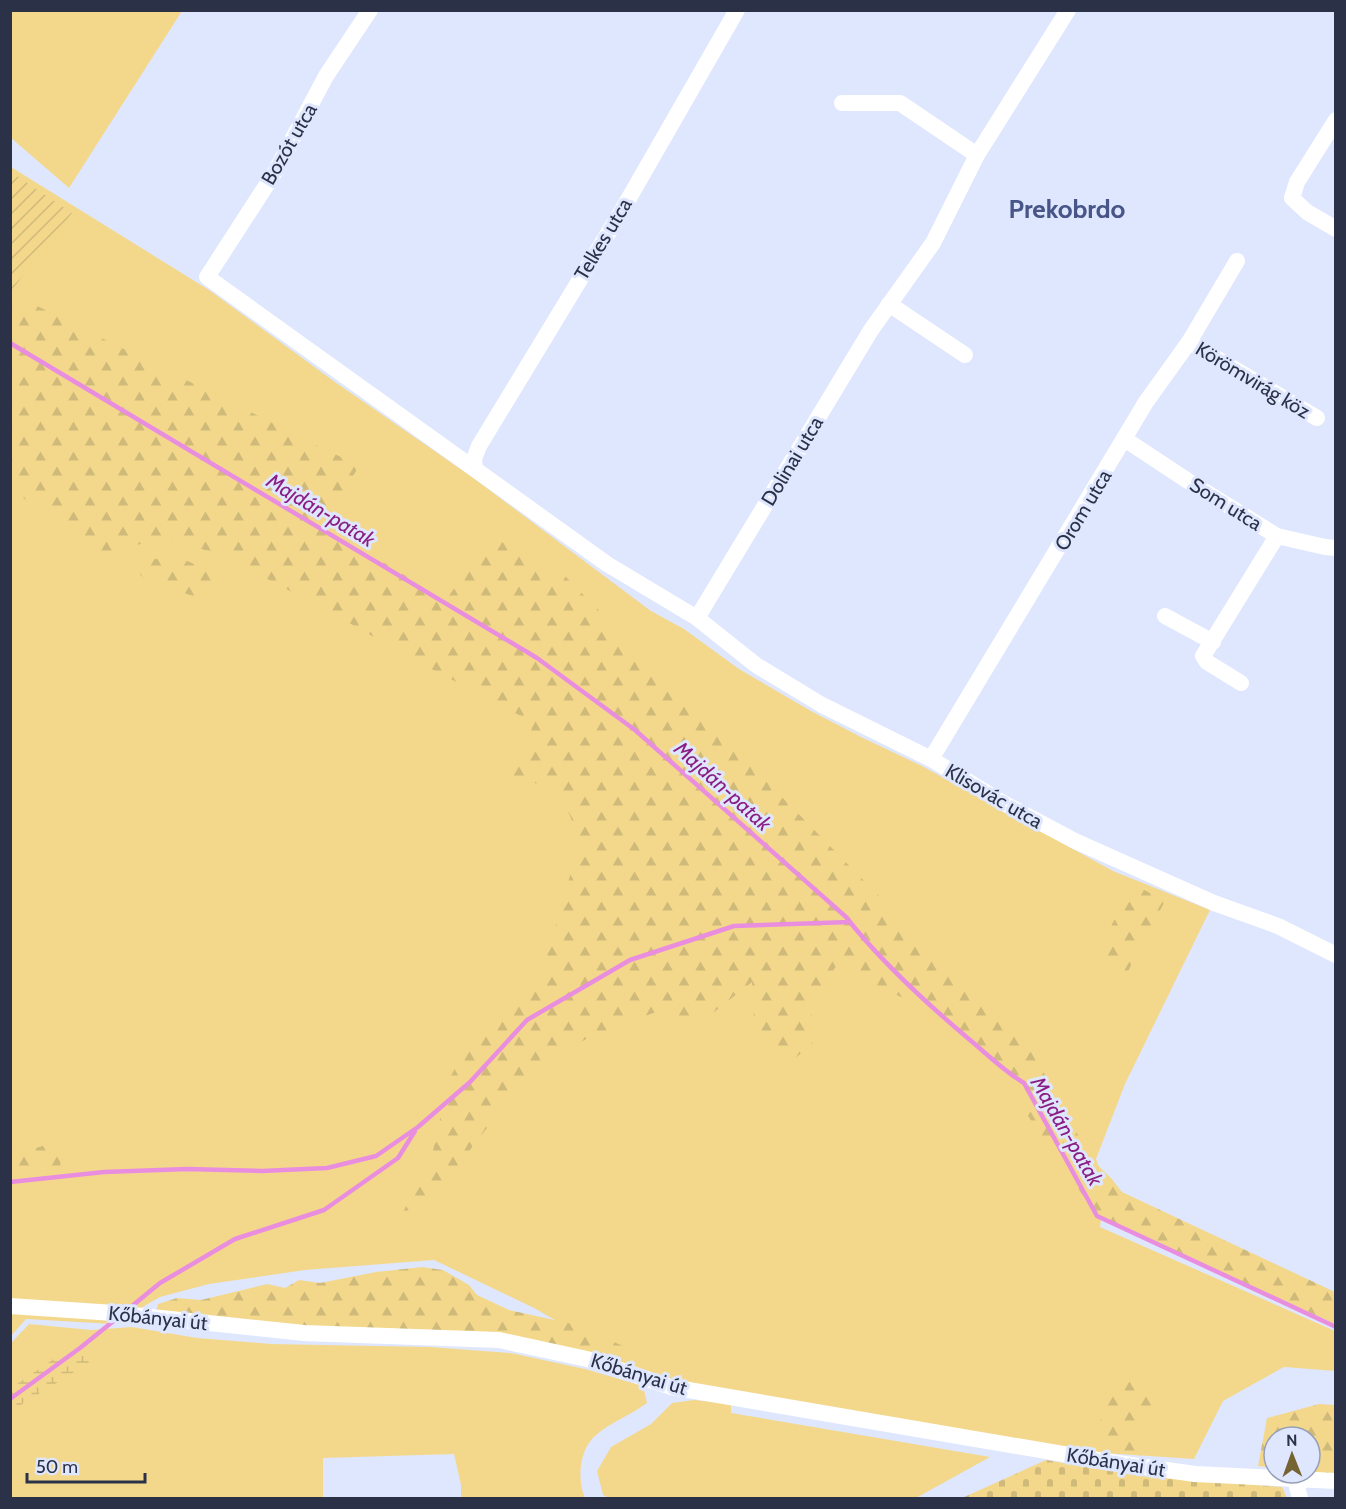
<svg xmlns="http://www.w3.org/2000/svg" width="1346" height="1509" font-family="Cabin,sans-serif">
<defs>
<pattern id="forest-firs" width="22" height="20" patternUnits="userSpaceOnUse" patternTransform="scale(1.5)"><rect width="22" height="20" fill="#f3d88c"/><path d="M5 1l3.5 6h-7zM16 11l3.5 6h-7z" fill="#d0ba7a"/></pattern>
<pattern id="wetland-marsh" width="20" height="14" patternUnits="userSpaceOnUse" patternTransform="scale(1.5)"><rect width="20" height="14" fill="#f3d88c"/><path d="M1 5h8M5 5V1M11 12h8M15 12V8" fill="none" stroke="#d0ba7a"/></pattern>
<pattern id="cemetery-stones" width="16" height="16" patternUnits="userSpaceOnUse" patternTransform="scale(1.5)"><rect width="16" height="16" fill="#f3d88c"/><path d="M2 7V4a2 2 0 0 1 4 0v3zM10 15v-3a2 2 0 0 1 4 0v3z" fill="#d0ba7a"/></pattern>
<pattern id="garden-furrows" width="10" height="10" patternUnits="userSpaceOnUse" patternTransform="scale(1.5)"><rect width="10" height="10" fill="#f3d88c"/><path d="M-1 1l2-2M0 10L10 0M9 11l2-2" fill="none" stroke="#d0ba7a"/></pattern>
</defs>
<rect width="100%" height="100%" fill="#dfe7ff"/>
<!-- grass -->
<path fill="#f3d88c" d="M11,10l171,1 -113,177 -58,-50z
M11,167l198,123 126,92 137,95 179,134 33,18 55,40 72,42 50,26 61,29 191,105 97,39 -85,174 -29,75 9,25 -5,43 235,104 1,40 -52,-4 -61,34 -29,58 -105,-7 -418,-65 -137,-79 -100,-48 -129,10 -96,14 -49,13 -47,27 -87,-5 -15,17z
M29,1324l62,6 41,-3 65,11 74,6 159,3 81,6 74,16 58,17 4,17c-16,12 -38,20 -52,33 -16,14 -18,44 -10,62h-124v-13l-7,-31 -131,4v40h-312l-1,-154z
M694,1400l37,4v9l259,44 -74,41h-307l-6,-3 -6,-24 14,-24 40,-23 21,-21z"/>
<!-- forest -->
<path fill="url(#forest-firs)" d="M11,293l348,173 -36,60 123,74 45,-64 75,41 467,476 58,106 20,19 11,14 213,100v32l-238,-108 -100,-145 -54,-53 -106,-53 -26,36 2,42 -21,18 -37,-23 -3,-56 -48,38 -48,-8 -65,24 -63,39 -117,151 -12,-8 30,-49 19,-87 23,-46 72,-66 36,-126 -8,-26 -12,-27 -46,-15 21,-53 -127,-67 -77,-44 -112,-59 -59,-14 -63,17 -85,-68z
M164,557c22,1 50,10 53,36l-5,5 -10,1 -57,-19 -5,-6 3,-12z
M1133,884l32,17 -38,72 -32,-16z
M55,1142l7,14 -3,15 -48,2v-24l6,5z
M422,1267l21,3 26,15 8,10 32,15 68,15 48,22 3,20 -59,-18 -413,-36 2,-9 19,-6 24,2 66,-16 18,4 14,-8 21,3 56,-11z
M1136,1379l20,2 3,21 -15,17 -7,19 9,11 -6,7 -53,-18v-9l21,-14 -5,-33z
M1319,1404l16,1v72l-25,-4v-36h-36v31l-16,-2 9,-48z"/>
<!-- wetland -->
<path fill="url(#wetland-marsh)" d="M102,1355l-88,54 -3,3v-24l47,-32z"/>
<!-- cemetery -->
<path fill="url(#cemetery-stones)" d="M1046,1460l94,16 142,11 5,11h-325z"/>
<!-- garden -->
<path fill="url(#garden-furrows)" d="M11,172l61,41 -61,78z"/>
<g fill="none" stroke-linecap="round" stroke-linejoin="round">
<!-- stream -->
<path stroke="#e98edf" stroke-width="4.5" d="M10,343l527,315 98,72 211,187c36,46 80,86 124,123 18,15 34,31 54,43l73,133 239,111
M10,1182l94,-10 83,-3 75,2 65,-3 49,-12 42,-29 52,-45 57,-62 103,-60 104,-34 116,-4
M132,1306l28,-23 75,-44 89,-29 74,-52 17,-27
M10,1399l70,-51 36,-29"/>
<!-- minor -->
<path stroke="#fff" stroke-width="16" d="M370,10l-44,66 -51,96 -68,105 400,287 90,54 59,47 66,40 109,54 76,46 68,36 139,62 64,23 58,29
M842,103h58l77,52
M1336,120l-39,62 -5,16 15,14 29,17
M889,304l76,51
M1189,342l128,76
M1126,440l62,41 89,55 48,11 11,1
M475,469l-1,-10 5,-13 142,-234 116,-202
M1165,616l48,26
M697,618l174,-288 62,-87 44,-88 91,-145
M1241,683l-34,-21 -4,-6 74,-120
M931,759l215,-357 43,-60 48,-81
M10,1306l104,7 190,20 195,7 88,19 84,28 433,74 91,13 141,7
M1295,1479l5,19"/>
</g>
<g text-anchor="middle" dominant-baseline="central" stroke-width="6" stroke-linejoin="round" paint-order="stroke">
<!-- street labels -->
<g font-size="20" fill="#2b3248" stroke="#dfe7ff">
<text transform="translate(289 144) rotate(-60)">Bozót utca</text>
<text transform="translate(603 239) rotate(-59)">Telkes utca</text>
<text transform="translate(1253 380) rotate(31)">Körömvirág köz</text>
<text transform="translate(792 461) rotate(-59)">Dolinai utca</text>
<text transform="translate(1226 504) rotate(32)">Som utca</text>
<text transform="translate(1083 510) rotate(-59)">Orom utca</text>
<text transform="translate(994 796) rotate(30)">Klisovác utca</text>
<text transform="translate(158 1318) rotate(6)">Kőbányai út</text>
<text transform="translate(639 1374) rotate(17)">Kőbányai út</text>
<text transform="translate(1116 1462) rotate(9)">Kőbányai út</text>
</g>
<!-- water labels -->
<g font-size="21" font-style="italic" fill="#8a1e82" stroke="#dfe7ff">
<text transform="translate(321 510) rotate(31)">Majdán-patak</text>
<text transform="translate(723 786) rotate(42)">Majdán-patak</text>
<text transform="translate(1067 1131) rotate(60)">Majdán-patak</text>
</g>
<!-- district labels -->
<g font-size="26" font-weight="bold" fill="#475587" stroke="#dfe7ff">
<text x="1067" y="209">Prekobrdo</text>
</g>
</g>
<!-- border -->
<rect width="1346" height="1509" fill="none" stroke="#2b3248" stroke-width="24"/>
<!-- north arrow -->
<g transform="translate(1292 1455) rotate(359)"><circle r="28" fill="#dfe7ff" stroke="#979fb6" stroke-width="1.5"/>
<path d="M0-4.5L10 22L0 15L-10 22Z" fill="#756432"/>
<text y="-9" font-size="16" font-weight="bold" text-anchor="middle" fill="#2b3248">N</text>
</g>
<!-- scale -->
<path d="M27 1473v9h118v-9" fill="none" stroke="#2b3248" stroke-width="3"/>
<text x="36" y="1473" font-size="18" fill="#2b3248" stroke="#dfe7ff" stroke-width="4.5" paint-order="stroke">50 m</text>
</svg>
